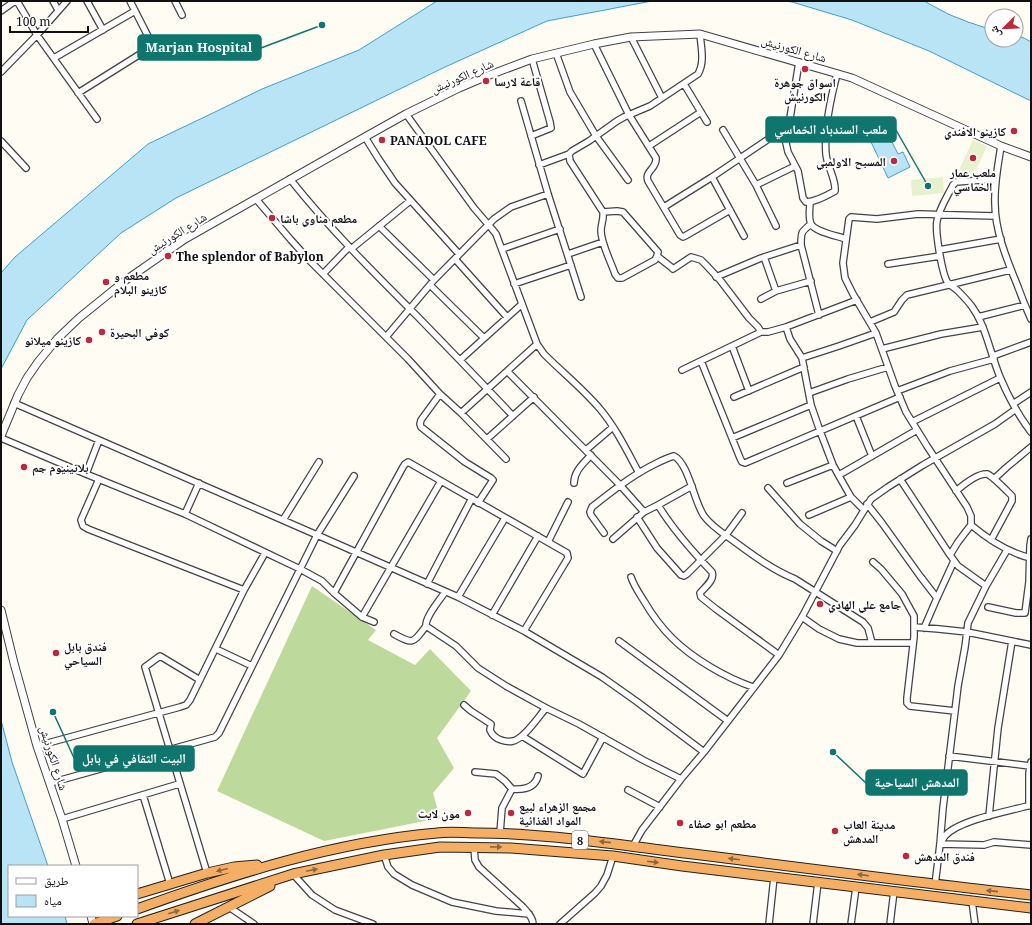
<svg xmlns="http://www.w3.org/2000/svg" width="1032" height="925" font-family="'Noto Serif','Noto Naskh Arabic',serif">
<rect width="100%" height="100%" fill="#fffcf3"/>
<!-- forest -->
<path fill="#bdda9c" d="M312,586l64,44 -8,10 47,25 15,-16 41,42 -34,47 17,30 -21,25 7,25 -116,23 -107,-50z"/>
<!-- pitch -->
<path fill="#e8f1ce" d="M973,140l14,6 -14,31 -14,-7z
M943,177l1,16 -32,3 -1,-16z"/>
<!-- water -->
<path fill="#b8e4f6" stroke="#409fcc" d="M437,1h215l-105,20 -102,46 -269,131 -55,35 -94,87 -26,49v-96l14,-16 133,-113 69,-33 45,-22 97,-39z
M785,1h139l24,13 20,8 24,8v10h24v-4l8,2 7,4v59l-102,-50 -77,-31 -60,-18z
M888,134l10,20 5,-2 7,15 -22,11 -17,-36z
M1,720l11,42 36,104h-39v50h56l2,8h-66z"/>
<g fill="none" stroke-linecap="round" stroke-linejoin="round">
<!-- minor casing -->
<g stroke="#434343" stroke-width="8">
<path id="minor" d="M17,1l20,34 60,84
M53,1l5,9
M87,1l16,29
M175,1l7,14
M1,11l14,-10
M631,37l31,61
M594,44l35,71 27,43c1,11 -12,13 -8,23l32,54 3,2 2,-1 45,-26
M556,53l14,39 26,44 32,44
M54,58l81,-47
M799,62l-13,81 2,9 10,19 5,27 3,4c8,0 22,-7 29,-11 1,-13 -8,-24 -9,-37 -2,-23 5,-57 11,-80
M1,72l36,-37 30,-34
M684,84l23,38
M78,93l75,-47 -23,-45
M521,101l27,93 33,103
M406,114l68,94 18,21 4,5 41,110 7,10c19,19 39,35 56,55 16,19 27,42 39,64
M723,130l33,55 20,41
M531,136l20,-8 -1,-6 -18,-63
M365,137l13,21 17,25 64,71
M1,141l25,27
M649,146l52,-34
M1001,146c-3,19 -7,39 -6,58 0,28 13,58 23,83 4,11 8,21 13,32
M539,165l30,-11
M712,177l32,59
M290,179c39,49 84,94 128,138 32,33 63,65 95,99
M996,179l-40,3 -3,3c-6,12 -14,24 -16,36 -2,10 5,54 11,62 3,3 7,5 10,8 11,11 18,19 24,34 7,17 11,35 18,52 8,19 18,38 31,55
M756,185l39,-19
M256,199l35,41 18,20 99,99 32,35 21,19 45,46
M810,202c0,6 -2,16 1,22 4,8 27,12 35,15
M664,207l48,-30 55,-37
M603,212l14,-1 6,1 35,40 -1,4 -2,4 -33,18h-4l-3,-4c-4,-12 -14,-31 -14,-43 0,-7 3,-12 2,-19l-33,-51 -1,-7 3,-3 17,-10 28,-20 7,-4 26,-11 48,-32c7,-12 3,-27 2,-40
M811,224c-10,8 -10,8 -10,21l18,70
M379,226l55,54
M351,249l59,-48
M502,249l58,-20
M939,250l62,-11
M568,254l35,-12
M657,256l14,11 2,2 18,-12 10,3 5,5 14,15 29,38 9,9 3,5h7l18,-5 71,-27
M764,257l12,34
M455,259l52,58
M888,264l52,-8
M323,274l26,-27
M716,277l45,-19 40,-13
M514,284l57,-19
M430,285l54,53
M761,299l15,-8 35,-10
M978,317l47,-12
M870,322l24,-10 8,-12 5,-5 103,-25
M786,327l4,12 12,19 9,47 9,26 13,34 6,11 12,21 13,13
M386,337l48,-57 60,-61 17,-12 37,-13
M732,346l17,45
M882,349l59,-15 42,-7
M993,356l38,-14
M802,358l37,-12 37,-13
M460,360l62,-56
M701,361l39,97 2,4 3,1 155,-66
M682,370l79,-38
M508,372l112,113 24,27
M897,391l53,-20 44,-12
M809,393l39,-14 40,-12
M440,394l-19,26 -1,4 1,3 44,35 26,16 2,2 -15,23
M734,397l70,-30
M14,403l303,132 141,62 66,34 78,46 34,24 68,51
M1013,404l18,-12
M461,413l76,-69
M856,416l16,40
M912,422l88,-44
M1,438l85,36 99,40 115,55 22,12 12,12 28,24 12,5
M732,438l79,-33
M487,439l47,-42
M586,450l27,-23
M86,474l13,-34
M839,475l78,-45
M99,479l-18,41 2,6 5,3 156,61
M900,479l50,76 8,-13 13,-17v-9l-4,-9 -40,-61 -21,-34 -11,-26 -19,-53 -23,-39 -8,-16 -2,-15 6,-44 2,-2 26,2 41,-5 77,2
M994,479l13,-12 24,-20
M574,483c0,-12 10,-20 17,-28
M787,483l46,-18
M768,488l32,36 21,17 16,10
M956,491c7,-6 22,-18 31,-17 4,1 19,16 22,19l3,3v5l-21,39
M867,504l15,19 38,53 17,22
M658,505c15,25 34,46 54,67 3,8 -7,15 -12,21l1,4 15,12 63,46
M185,514l14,-31
M809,515l42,-18
M637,517l20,31 24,27 3,1 3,-2 39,-39 16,-22
M283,520l36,-58
M971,525c18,15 37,28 60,33
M604,533l-13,-18 -1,-3 2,-5c19,-15 38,-30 59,-41 8,-4 15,-8 23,-10 15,8 20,46 30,60 8,11 20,18 31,26 19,14 38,28 60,37l68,43 5,6 4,15
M613,539l31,-27 14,-7 34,-19
M548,542l20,-40
M950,555l8,11 28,20
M873,562l8,7 21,25 12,22v21l-7,61v5l3,3 45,5
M631,577c3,9 8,16 13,24 7,12 18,27 28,37 20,20 54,40 81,49
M427,584l45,-86
M445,592c-5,8 -20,25 -19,34l30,20 22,22 28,18 40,22 33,16 64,36 38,19
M334,593l69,-126 2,-3 3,-2 159,91 1,5 -44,73
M458,597l47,-79
M988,607l28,6h9l4,-31 1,-36 1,-7
M492,615l46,-79
M362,617l79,-136
M802,617l17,12 20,10 18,4h56
M914,627l25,2 28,3 64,13
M924,628l13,-30 17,-37
M394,634c20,11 19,9 32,-8
M619,641l109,80
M216,649l36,17
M200,680l-40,-24 -15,11 62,206
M464,705l7,6 20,13 -1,6c2,5 5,8 11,10 3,1 8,2 12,1 11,-2 26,-25 33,-33
M522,736l61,38 20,-37
M37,746l143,-39 6,-2 4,-5 54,-110 21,-37
M949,756l81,10
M475,772l21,2 9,7 7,8c11,1 23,-1 26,-13
M910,781l35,6
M50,783l158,-44 7,-2 4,-4 98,-198 37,-59
M628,790l32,17
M143,795l27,89
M1031,805c-21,6 -73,15 -86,31 -2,2 -3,6 -5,8l44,1 10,-3 37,3
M1029,806v-33l2,-11
M989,816l9,-88 14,-87
M62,819l117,-35
M500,833l2,-25 10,-19
M633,846l9,-16 39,-51 23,-27 75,-97 23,-38 38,-72 15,-20 16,-26 17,-12 35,-22 72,-41 21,-15
M474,847l1,13 4,7 44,40c4,5 10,10 10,17
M384,855l4,12 6,7 18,11 40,17 44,9 33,3
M293,874l19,21 23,15 38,14
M935,885l5,-41 3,-36 12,-97 3,-25 7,-39 3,-24 18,-37 21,-36
M972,901l3,23
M229,907l25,17
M560,924l35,-31 6,-7 6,-11 6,-19
M769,924l5,-47
M813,924l5,-42
M851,924l5,-37
M890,924l4,-33"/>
</g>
<!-- tertiary casing -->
<g stroke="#434343" stroke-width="9">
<path id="tertiary" d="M1,436l17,-41 9,-17 11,-16 19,-23 22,-21 47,-38 59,-41 180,-102 41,-23 53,-26 28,-12 45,-17 62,-15 37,-7 69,-3 152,44 149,68 30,11
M1,610l13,53 23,83 25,73 14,47
M91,916l2,8"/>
</g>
<!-- trunk casing -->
<g stroke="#212121" stroke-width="11">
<path id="trunk" d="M137,894l70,-21 27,-6 23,-2
M137,909c97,-35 197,-67 300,-76 13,-2 27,0 41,0 64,0 127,10 191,18 120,15 241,31 362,44
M94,924l23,-8
M137,924l156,-50 91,-19 56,-8 71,1 102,8 69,10 349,42
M195,924l75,-38"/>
</g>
<!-- minor -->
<use href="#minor" stroke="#fff" stroke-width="5.5"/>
<!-- tertiary -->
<use href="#tertiary" stroke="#fff" stroke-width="7"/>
<!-- trunk -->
<use href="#trunk" stroke="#f4af64" stroke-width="9"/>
</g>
<!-- one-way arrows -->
<defs><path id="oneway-solid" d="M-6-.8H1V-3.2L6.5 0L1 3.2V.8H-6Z"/></defs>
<g fill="#8d673e">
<use href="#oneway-solid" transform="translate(605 842) rotate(-174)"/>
<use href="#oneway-solid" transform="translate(496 847) rotate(1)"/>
<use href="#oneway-solid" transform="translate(734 859) rotate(-173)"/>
<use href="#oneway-solid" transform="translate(653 862) rotate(7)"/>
<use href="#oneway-solid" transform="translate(222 870) rotate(166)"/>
<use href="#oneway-solid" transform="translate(312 870) rotate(-12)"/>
<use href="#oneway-solid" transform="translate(863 875) rotate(-173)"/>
<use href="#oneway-solid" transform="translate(992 891) rotate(-174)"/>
<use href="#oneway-solid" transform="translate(174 912) rotate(-18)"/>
</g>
<!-- markers -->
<g fill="#bf283c" stroke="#fff" stroke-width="1.5">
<circle cx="805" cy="69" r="4"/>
<circle cx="486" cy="81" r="4"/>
<circle cx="1014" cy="131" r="4"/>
<circle cx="382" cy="140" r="4"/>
<circle cx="973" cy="158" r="4"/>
<circle cx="894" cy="161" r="4"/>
<circle cx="272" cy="218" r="4"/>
<circle cx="168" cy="256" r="4"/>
<circle cx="106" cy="282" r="4"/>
<circle cx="102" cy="332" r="4"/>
<circle cx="89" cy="340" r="4"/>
<circle cx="24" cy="467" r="4"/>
<circle cx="820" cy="604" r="4"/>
<circle cx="56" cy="653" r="4"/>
<circle cx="468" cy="813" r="4"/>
<circle cx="511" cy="813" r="4"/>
<circle cx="680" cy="823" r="4"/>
<circle cx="835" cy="831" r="4"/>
<circle cx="906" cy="856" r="4"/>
</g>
<g text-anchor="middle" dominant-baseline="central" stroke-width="4" stroke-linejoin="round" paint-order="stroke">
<!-- shield labels -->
<rect fill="#fff" stroke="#585858" stroke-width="1" x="572" y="831" width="16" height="18" rx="3"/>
<g font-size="11" font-weight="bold" fill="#101010">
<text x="580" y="840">8</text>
</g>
<!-- street labels -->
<g font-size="12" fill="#101010" stroke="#fff">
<text transform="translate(794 49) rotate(16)">شارع الكورنيش</text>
<text transform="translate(462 76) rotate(-24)">شارع الكورنيش</text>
<text transform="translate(177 233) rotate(-32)">شارع الكورنيش</text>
<text transform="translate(54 758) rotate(72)">شارع الكورنيش</text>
</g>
<!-- poi labels -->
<g font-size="12" font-weight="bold" fill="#101010" stroke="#fff" text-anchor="start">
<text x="494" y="81">قاعة لارسا</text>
<text x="805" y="82" text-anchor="middle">اسواق جوهرة<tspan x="805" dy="14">الكورنيش</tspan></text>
<text x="1006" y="131" text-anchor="end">كازينو الافندي</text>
<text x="390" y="140">PANADOL CAFE</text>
<text x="886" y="161" text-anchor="end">المسبح الاولمبي</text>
<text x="973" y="172" text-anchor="middle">ملعب عمار<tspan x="973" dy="14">الخماسي</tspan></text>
<text x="280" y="218">مطعم مناوي باشا</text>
<text x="176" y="256">The splendor of Babylon</text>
<text x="114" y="275">مطعم و<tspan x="114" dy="14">كازينو البلام</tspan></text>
<text x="110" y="332">كوفي البحيرة</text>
<text x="81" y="340" text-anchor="end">كازينو ميلانو</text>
<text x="32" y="467">بلاتينيوم جم</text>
<text x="828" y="604">جامع علي الهادي</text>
<text x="64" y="646">فندق بابل<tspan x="64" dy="14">السياحي</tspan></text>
<text x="519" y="806">مجمع الزهراء لبيع<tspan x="519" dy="14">المواد الغذائية</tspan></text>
<text x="460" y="813" text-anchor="end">مون لايت</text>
<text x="688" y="823">مطعم ابو صفاء</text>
<text x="843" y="824">مدينة العاب<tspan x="843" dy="14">المدهش</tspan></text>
<text x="914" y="856">فندق المدهش</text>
</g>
</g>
<!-- callouts -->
<path fill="none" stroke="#0f766e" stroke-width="1.5" d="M322 25L261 48M928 186L896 130M53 712L74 758M833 752L866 783"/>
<g fill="#0f766e" stroke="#fff" stroke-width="1.5">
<circle cx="322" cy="25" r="4"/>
<circle cx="928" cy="186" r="4"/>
<circle cx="53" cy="712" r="4"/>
<circle cx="833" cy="752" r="4"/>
</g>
<g fill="#0f766e" stroke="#0f766e" stroke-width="1.5">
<rect x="138" y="35" width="123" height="25" rx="4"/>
<rect x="766" y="117" width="130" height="25" rx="4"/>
<rect x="74" y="746" width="120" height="25" rx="4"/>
<rect x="866" y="770" width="101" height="25" rx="4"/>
</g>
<g font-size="13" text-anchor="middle" font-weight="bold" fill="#fff">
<text x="199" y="52">Marjan Hospital</text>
<text x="831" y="134">ملعب السندباد الخماسي</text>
<text x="134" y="763">البيت الثقافي في بابل</text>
<text x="917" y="787">المدهش السياحية</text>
</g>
<!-- border -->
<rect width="1032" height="925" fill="none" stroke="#101010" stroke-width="4"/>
<!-- legend -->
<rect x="8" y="865" width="130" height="52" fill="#ffffff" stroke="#9f9f9f"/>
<rect x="16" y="878" width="20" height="6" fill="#ffffff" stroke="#9f9f9f"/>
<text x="44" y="885" font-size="12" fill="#101010">طريق</text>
<rect x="16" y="895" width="20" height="12" fill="#b8e4f6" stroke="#9f9f9f"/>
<text x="44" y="905" font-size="12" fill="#101010">مياه</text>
<!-- north arrow -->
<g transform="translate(1004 28) rotate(246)"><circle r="19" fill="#ffffff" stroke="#9f9f9f"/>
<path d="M0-3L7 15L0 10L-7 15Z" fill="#bf283c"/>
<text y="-6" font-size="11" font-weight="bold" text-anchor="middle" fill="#101010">ش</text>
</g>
<!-- scale -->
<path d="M10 26v6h78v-6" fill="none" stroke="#101010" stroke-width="2"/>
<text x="16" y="26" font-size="12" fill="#101010" stroke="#ffffff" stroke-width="3" paint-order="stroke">100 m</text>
</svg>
